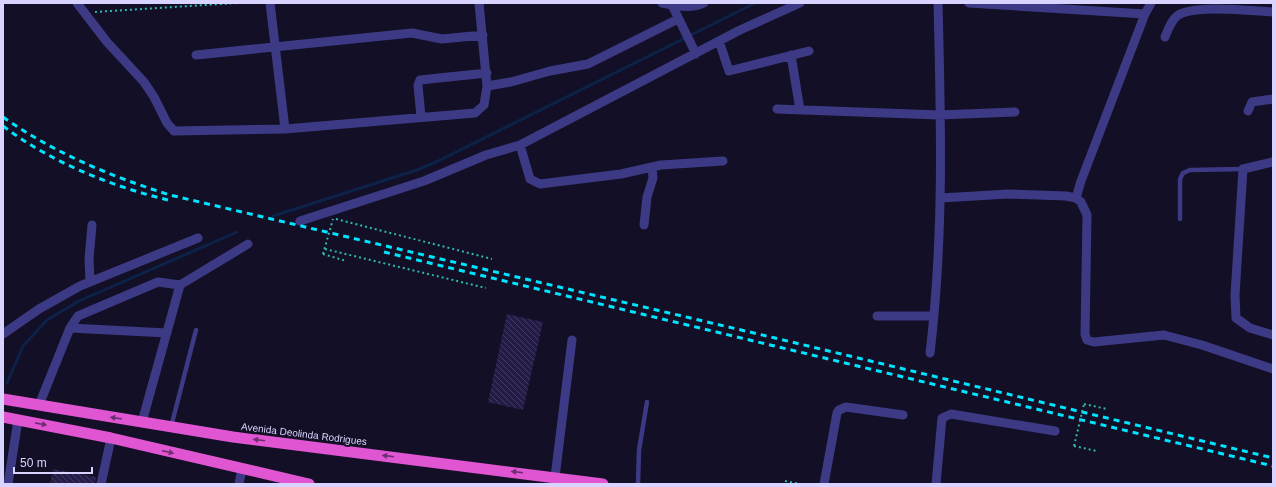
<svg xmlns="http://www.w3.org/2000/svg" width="1276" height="487" font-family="Arial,sans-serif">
<defs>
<pattern id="building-back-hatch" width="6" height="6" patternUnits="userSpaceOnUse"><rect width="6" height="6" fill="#241b47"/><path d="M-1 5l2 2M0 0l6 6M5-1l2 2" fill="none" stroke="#433b63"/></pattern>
</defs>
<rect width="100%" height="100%" fill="#130f26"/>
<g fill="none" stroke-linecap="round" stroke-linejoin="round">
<!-- stream -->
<path stroke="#0c2248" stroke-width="3" d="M273,216l144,-46 19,-8 319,-159
M7,383l16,-37 24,-26 32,-19 158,-69"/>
</g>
<!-- building -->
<path fill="url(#building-back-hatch)" d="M507,314l36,8 -20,88 -35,-8z
M53,469l43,8 -1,7h-45z"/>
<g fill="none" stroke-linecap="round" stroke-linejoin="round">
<!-- path -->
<path stroke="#2fb8b0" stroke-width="2" stroke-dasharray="2 3" stroke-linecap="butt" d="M95,12l142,-9
M336,219l156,40
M325,249l161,39
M323,254l23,7
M1084,404l23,5
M1074,446l23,5
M785,481l15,3"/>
<!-- service -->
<path stroke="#3d3a85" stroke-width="4.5" d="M1180,219v-40l3,-6 7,-3 53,-1
M171,427l25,-97
M638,484l1,-34 8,-48"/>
<!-- minor -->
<path stroke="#3d3a85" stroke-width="9" d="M77,3l30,39 37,40 10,15 13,26 7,8 111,-2 190,-16 9,-8 3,-19 -8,-83
M270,3l15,126
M662,3c14,3 29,6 42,0
M969,3l176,11
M672,5l24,49
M1165,37c3,-7 5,-15 12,-21 16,-12 75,-5 96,-4
M719,41l10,30 80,-20
M196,55l216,-22 30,6 41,-4
M791,55l9,55
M487,86l24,-4 39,-11 38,-7 90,-45
M777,109l162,6 76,-3
M1248,111l4,-9 21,-3
M421,117l-3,-32 2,-5 67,-7
M520,145l10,34 10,5 81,-10 40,-9 62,-4
M1273,162l-30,7 -8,126 1,23 14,10 23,7
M941,198l67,-4 58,2 10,2 5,4 6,13 -2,119 2,6 7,2 70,-7 38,10 71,24
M1076,198l5,-17 64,-167 6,-11
M300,221l124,-40 62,-26 34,-10 220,-115 60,-27
M644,225l3,-28 6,-19 -1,-11
M90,281l-1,-22 3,-34
M877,316h57
M70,328l97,5
M3,334l36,-25 41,-23 118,-48
M930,353c14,-116 11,-233 8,-350
M39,405l31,-77 8,-12 80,-34 22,3
M142,422l38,-137 68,-41
M555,477l17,-137
M8,484l10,-64
M101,484l10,-46
M239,484l3,-15
M824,484l13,-71 2,-3 7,-3 57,8
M936,484l6,-66 9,-4 104,17"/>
<!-- trunk -->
<path stroke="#e055d1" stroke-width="11" d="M3,399l230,38 370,47
M3,417l108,21 198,46"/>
<!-- rail -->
<path stroke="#00e5ff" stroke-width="3" stroke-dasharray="6 5" stroke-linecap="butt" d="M3,117c51,36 107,59 167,78l605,143 498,120
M3,126c49,37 110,61 169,75
M384,252l889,214"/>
<!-- path-bridge -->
<path stroke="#2fb8b0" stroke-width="2" stroke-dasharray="2 3" stroke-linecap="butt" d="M323,254l10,-35
M1074,446l10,-42"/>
</g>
<!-- one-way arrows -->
<defs><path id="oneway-solid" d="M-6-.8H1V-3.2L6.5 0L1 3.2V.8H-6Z"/></defs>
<g fill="#6f2e73">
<use href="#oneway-solid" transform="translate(116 418) rotate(-171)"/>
<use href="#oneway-solid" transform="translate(41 424) rotate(11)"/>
<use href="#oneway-solid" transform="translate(259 440) rotate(-173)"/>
<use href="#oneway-solid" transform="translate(168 452) rotate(13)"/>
<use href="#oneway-solid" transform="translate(388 456) rotate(-173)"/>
<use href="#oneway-solid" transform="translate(517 472) rotate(-173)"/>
</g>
<g text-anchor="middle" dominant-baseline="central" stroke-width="4" stroke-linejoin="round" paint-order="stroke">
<!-- street labels -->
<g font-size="10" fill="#d9d4ff" stroke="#130f26">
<text transform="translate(304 434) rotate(7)">Avenida Deolinda Rodrigues</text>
</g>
</g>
<!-- border -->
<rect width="1276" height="487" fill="none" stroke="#d9d4ff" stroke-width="8"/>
<!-- scale -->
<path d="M14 467v6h78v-6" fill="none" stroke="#d9d4ff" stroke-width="2"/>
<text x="20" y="467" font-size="12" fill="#d9d4ff" stroke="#130f26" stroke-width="3" paint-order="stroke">50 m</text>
</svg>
